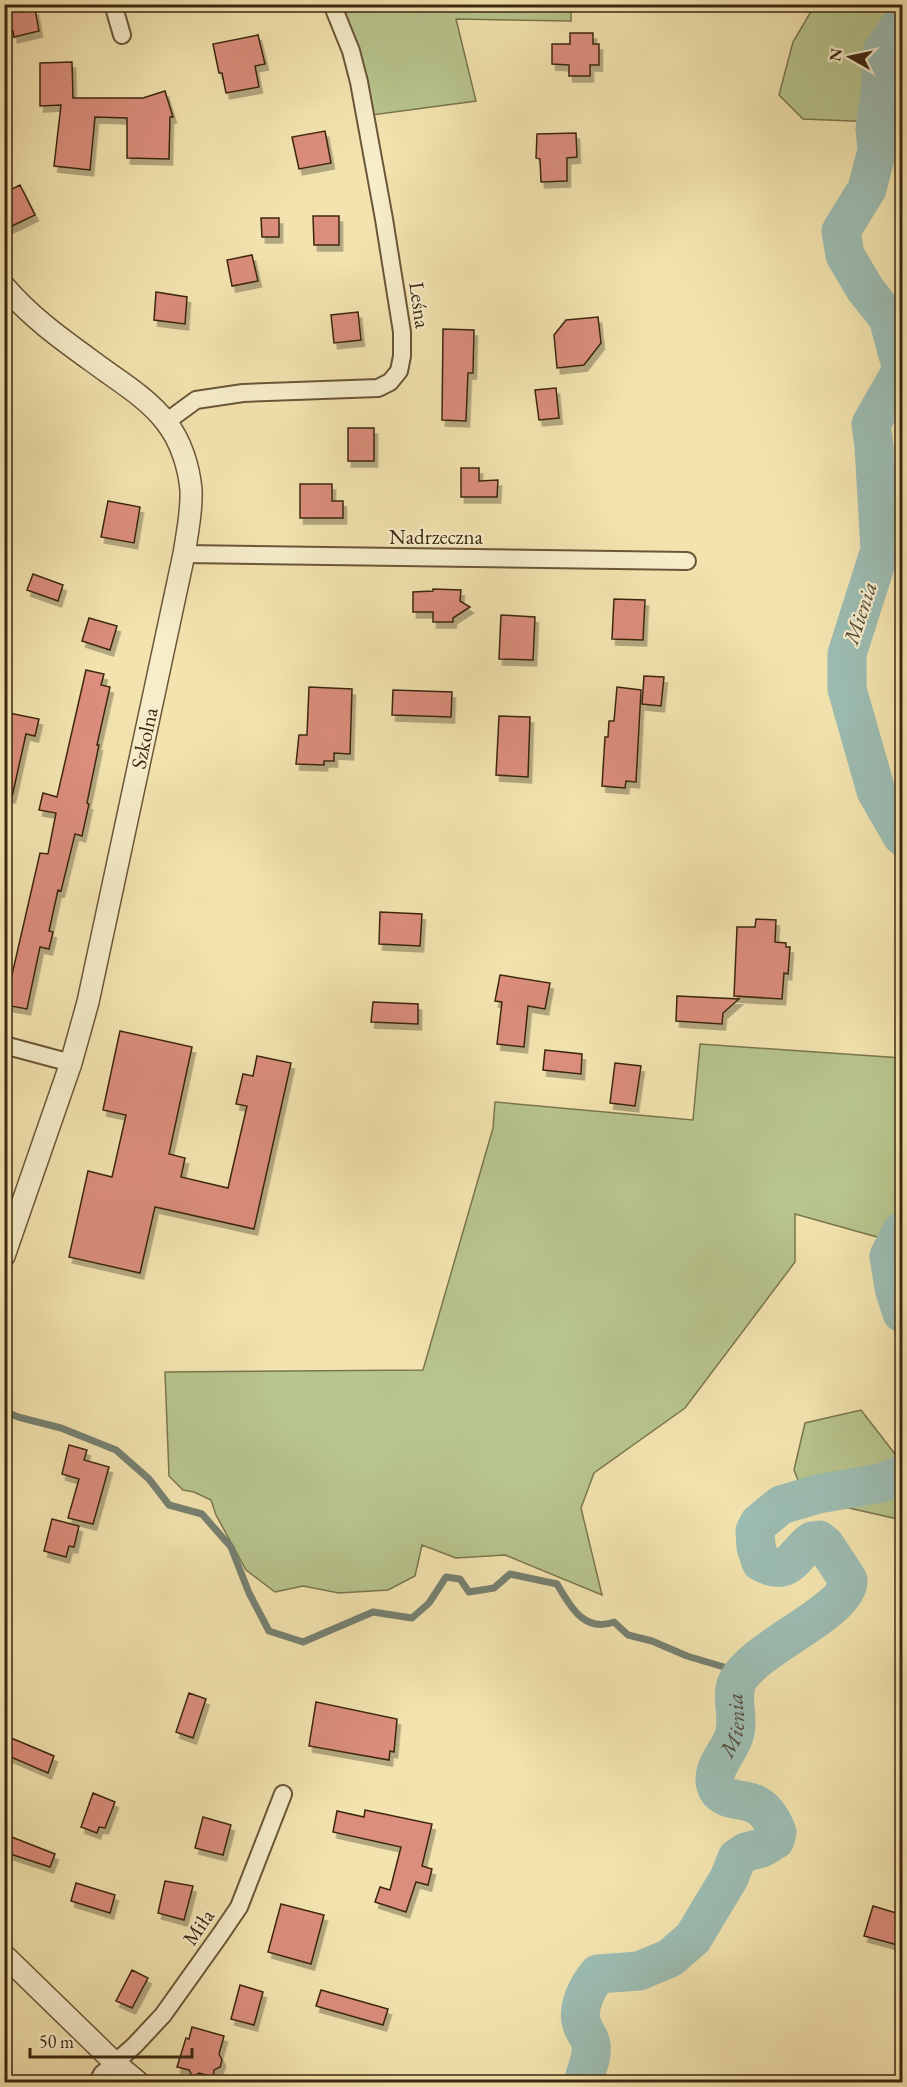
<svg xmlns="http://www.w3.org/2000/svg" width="907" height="2087" font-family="'EB Garamond',serif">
<defs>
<filter id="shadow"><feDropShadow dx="3.5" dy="6" stdDeviation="0" flood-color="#0004"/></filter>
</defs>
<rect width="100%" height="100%" fill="#f3e4af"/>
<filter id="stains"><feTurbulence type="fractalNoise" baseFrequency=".00333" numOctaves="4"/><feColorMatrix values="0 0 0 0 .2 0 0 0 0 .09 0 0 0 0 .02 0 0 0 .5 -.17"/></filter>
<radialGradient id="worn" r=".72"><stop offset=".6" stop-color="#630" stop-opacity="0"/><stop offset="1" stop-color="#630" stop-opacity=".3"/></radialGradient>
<!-- green -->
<path fill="#b8c58d" stroke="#7a764f" stroke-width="1.5" d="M340,5h231v16l-115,-2 20,82 -104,14z
M813,5h89v118l-99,-4 -24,-24 14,-53 20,-34z
M700,1044l202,14v150l-14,32 -93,-26v48l-110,146 -91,65 -13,35 21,87 -97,-40 -49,3 -34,-13 -7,31 -27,14 -49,3 -36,-7 -28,6 -29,-22 -30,-55 -5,-15 -17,-8 -11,-2 -14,-14 -4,-104 258,-2 70,-242 2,-26 198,18z
M861,1410l41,53v57l-97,-22 -11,-28 11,-47z"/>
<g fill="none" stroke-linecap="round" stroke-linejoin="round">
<!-- stream -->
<path stroke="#768172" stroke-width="7" d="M4,1411l14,6 43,11 55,22 33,29 20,26 33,9 29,33 18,46 20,38 34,11 70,-30 39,6 17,-15 17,-26 14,2 9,13 25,-4 16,-14 47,10c13,22 27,49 57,38l14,13 24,6 35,15 57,17"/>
<!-- river -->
<g stroke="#9dbdb3" stroke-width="39">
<path d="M902,23l-20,28 -2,45 -5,33 2,21 -10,39 -26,42 4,24 20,34 23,29 14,52 -31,54 3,22 6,104 -33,104v35l29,102 26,45"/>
<path d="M902,1231l-13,25 5,32 8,25"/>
<path id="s1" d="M583,2082c3,-11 10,-26 8,-37 0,-6 -6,-12 -8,-18 -8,-17 4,-40 15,-53l41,-3 31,-13 23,-20 36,-60 8,-20 9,-6 16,-4 13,-8 2,-8c-4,-10 -11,-23 -22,-28 -12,-6 -34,-2 -39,-18 -6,-17 13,-34 18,-50 6,-18 -4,-38 3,-54 16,-34 112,-70 111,-102l-23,-35 -6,-5 -7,1c-20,15 -22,37 -51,21l-5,-15 -1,-16 4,-8 22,-18 37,-11 63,-11 21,-8"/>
</g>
</g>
<!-- building -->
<path fill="#db8e7b" stroke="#3c2711" stroke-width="1.5" filter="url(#shadow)" d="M4,4h16l2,8 13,-3 4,22 -25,6 -1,-6 -9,2z
M570,33h23v11h6v21h-9v11h-21v-11l-17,-1v-20h18z
M258,35l7,29 -10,2 4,21 -33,6 -4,-20h-3l-6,-29z
M72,62l1,36h70l22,-7 8,26h-3l-1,42 -42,-1v-40l-32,-1 -5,53 -36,-4 7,-61 -21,1v-43z
M325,131l6,32 -32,6 -7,-32z
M576,133l1,24 -10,1v23l-26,1 -1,-23 -4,-1 1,-24z
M20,185l15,30 -25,12 -6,-11v-23z
M313,216h26v29h-25z
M261,218h18v19h-17z
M252,255l6,26 -26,5 -5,-26z
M156,292l31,5 -2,27 -31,-4z
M358,312l3,28 -27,3 -3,-28z
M598,317l3,26 -17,22 -27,3 -3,-33 12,-15z
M443,329l31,1 -1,43h-5l-2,48 -24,-1z
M556,388l3,30 -20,2 -4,-30z
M348,428h26v33h-26z
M461,468h18v13l19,-1 -1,17h-36z
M300,484h32v17h11v17h-43z
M108,501l32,6 -6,36 -33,-6z
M33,574l30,11 -5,16 -31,-11z
M433,589l28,1 -1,11 10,6 -17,11v4h-20v-10h-20v-20l20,-1z
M614,599l31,1 -2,40 -31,-1z
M501,615l34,2 -2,43 -34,-1z
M89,618l28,8 -7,24 -28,-9z
M86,670l18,4 -3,11 9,2 -13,58h2l-12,58 2,1 -7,32 -7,-2 -14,57 -3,-1 -9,41 4,1 -4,17 -9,-2 -13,62 -22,-4 35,-152 8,1 8,-41 -17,-3 4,-17 14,4z
M644,676l20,1 -3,29 -19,-2z
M309,687l43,2 -2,65 -16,-1v8h-10v4l-28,-1 3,-29h8z
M617,687l24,3 -5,92 -10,-1 -1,7 -23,-2 3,-49h3l1,-16h5z
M393,690l59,2 -1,25 -59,-2z
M4,712l35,7 -4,17 -9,-2 -14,63 -8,-1z
M499,716l31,1 -2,60 -32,-2z
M380,912l42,2 -2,32 -41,-2z
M756,919l20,1 -1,22 11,1v4h4l-2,27 -4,-1 -2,26 -48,-3 3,-69h18z
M500,975l50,8 -5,26 -17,-3 -4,41 -27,-3 5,-42 -7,-1z
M677,996l62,3 -16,14 -1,11 -46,-3z
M373,1002l45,2v20l-47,-2z
M120,1031l72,16 -23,107 16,4 -4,19 47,11 19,-82 -11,-2 7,-30 10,2 4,-20 34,7 -37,166 -99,-22 -15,66 -71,-16 19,-86 24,6 14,-62 -23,-5z
M545,1050l37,4 -1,20 -38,-4z
M615,1063l26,3 -6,40 -25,-3z
M69,1445l18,5 -3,10 25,7 -16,57 -25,-6 11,-39 -17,-5z
M52,1519l27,7 -5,21 -5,-1 -3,11 -22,-6z
M189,1693l17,6 -13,39 -17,-6z
M316,1702l81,17 -3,33 -4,-1 -1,9 -80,-14z
M4,1735l50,21 -6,17 -44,-19z
M93,1793l22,9 -10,26 -6,-1 -2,6 -16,-6z
M365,1810l67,14 -10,42 10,3 -4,16 -12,-3 -10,30 -31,-10 5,-15 10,3 11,-43 -68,-15 4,-21 27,6z
M203,1817l28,8 -8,30 -28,-7z
M4,1834l51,20 -5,13 -46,-15z
M165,1881l28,5 -9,34 -26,-7z
M76,1883l39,12 -5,18 -39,-12z
M281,1904l43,11 -13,49 -43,-12z
M873,1906l30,9v13l-5,17 -34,-9z
M132,1970l16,8 -16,30 -16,-7z
M240,1985l23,7 -9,33 -23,-6z
M321,1990l67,19 -5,16 -67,-19z
M192,2027l32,9 -5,18 3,6 -2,7 -6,3 -1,7 -14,-4 -6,4 -4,-7 -12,-3 9,-29 3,1z"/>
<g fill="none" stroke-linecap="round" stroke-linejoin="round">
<!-- minor casing -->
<g stroke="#6a5638" stroke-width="20">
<path id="minor" d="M113,4l9,31
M166,422l30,-22 47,-7 135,-5 12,-6 9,-11 3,-15v-24l-18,-113 -25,-137 -8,-31 -19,-47
M184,554l503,7
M4,1045l67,18
M98,2082l4,-8 32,-28 29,-31 57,-80 19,-28 44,-113"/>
</g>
<!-- tertiary casing -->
<g stroke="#6a5638" stroke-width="24">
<path id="tertiary" d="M4,286c30,35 66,59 103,86 20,14 44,30 59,50 15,19 23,45 25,68 1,22 -4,44 -7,64l-96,448 -17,61 -67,193
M4,1955l111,108 23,19"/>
</g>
<!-- minor -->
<use href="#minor" stroke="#f7edcb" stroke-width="16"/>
<!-- tertiary -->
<use href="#tertiary" stroke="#f7edcb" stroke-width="21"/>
</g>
<g text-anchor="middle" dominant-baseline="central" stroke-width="4.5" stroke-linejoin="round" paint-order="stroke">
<!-- street labels -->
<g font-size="21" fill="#3c2711" stroke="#f7edcb">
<text transform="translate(420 305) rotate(82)">Leśna</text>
<text x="436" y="536">Nadrzeczna</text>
<text transform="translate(144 738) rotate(-78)">Szkolna</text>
<text transform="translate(198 1927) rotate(-56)">Miła</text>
</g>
<!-- water labels -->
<g font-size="22" font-style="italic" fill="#544c3a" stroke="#f7edcb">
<text transform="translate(860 613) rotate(-72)">Mienia</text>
<text stroke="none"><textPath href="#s1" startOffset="510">Mienia</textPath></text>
</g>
</g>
<!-- margin -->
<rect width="907" height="2087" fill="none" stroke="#f3e4af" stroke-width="24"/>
<rect x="6" y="6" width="895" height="2075" fill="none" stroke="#3c2711" stroke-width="3"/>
<rect x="12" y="12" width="883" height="2063" fill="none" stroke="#3c2711" stroke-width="1.5"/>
<!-- north arrow -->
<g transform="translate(850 57) rotate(279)" stroke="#f7edcb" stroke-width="4.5" paint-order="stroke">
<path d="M0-4.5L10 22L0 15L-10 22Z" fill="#3c2711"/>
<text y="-9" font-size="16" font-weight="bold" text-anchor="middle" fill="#3c2711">N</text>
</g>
<!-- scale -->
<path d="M30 2048v9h162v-9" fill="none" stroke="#3c2711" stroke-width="3"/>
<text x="39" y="2048" font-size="18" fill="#3c2711" stroke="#f7edcb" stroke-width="4.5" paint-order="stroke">50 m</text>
<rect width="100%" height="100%" filter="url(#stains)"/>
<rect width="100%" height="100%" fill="url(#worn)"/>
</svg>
